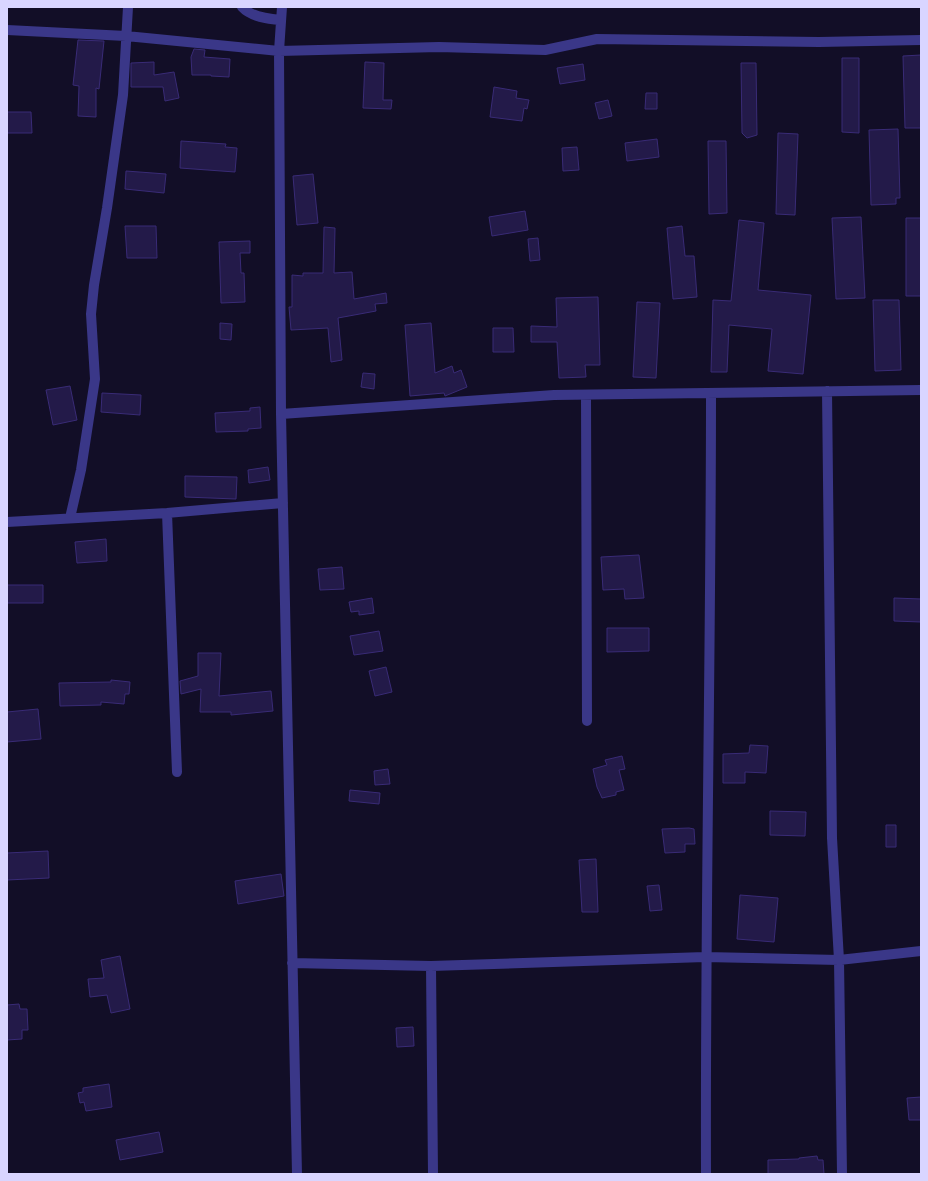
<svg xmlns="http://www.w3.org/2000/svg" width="928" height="1181" font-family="'PT Sans Narrow',sans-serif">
<rect width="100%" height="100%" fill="#120e27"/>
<!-- building -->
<path fill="#231a49" stroke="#392b76" d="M78,40l26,1 -5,48 -3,-1v29l-18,-1 1,-30 -6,-1z
M194,49l11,1 -1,7 26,2 -1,18 -18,-1v-1h-19l-1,-18z
M921,55v73h-16l-2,-72z
M842,58h17v75l-17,-1z
M154,62v13l20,-3 5,26 -14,3 -2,-14h-32v-24z
M365,62l19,1 -1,37h9l-1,9 -28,-1z
M741,63h15l1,72 -10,3 -5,-5z
M583,64l2,16 -25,4 -3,-16z
M494,87l23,4 -1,7 13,2 -2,9 -3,-1 -2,13 -32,-4z
M646,93h11v16h-12z
M608,100l4,16 -13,3 -4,-16z
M7,112h24l1,21h-25z
M898,129l2,69h-4v6l-25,1 -2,-75z
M778,133l20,1 -3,81 -19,-1z
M657,139l2,18 -32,4 -2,-18z
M181,141l45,3 -1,3 12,1 -2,24 -55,-4z
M708,141h18l1,72 -18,1z
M577,147l2,23 -16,1 -1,-23z
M126,171l40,3 -2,19 -39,-4z
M313,174l5,49 -21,2 -4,-49z
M525,211l3,19 -36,6 -3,-19z
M861,217l4,81 -29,1 -4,-81z
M906,218h15v78h-15z
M739,220l25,3 -6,67 53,5 -8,79 -35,-3 4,-42 -43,-4 -2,47h-16l2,-72 18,1z
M125,226h31l1,32h-30z
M682,226l3,30h9l3,41 -24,2 -6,-71z
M324,227l11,1 -1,45 18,-1 2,27 32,-6 1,10 -12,1 1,7 -38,7 4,42 -11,2 -3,-34 -37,2 -2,-23h3v-32l11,1v-3h20z
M538,238l2,22 -10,1 -2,-22z
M250,241v12h-10l1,20h3l1,29 -24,1 -2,-61z
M598,297l2,68h-15l1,12 -27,1 -2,-36h-26v-16l26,1 -1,-29z
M873,300h26l2,70 -26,1z
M637,302l23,1 -4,75 -23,-1z
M220,323l12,1 -1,16 -11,-1z
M431,323l4,50 17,-7 2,7 7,-3 6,17 -22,9 -1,-3 -34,3 -5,-71z
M493,328h20l1,24h-21z
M363,373l12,1 -1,15 -13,-2z
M70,386l7,34 -24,5 -7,-35z
M102,393l39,2 -1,20 -39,-3z
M260,407l1,21 -13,1v2l-32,1 -1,-19 35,-2v-3z
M268,467l2,13 -21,3 -1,-13z
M185,476l52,1 -1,22 -51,-2z
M106,539l1,22 -30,2 -2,-21z
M639,555l5,43 -19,1 -1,-10 -21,1 -2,-33z
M342,567l2,22 -24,1 -2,-21z
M7,585h36v18h-36z
M372,598l2,15 -15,2v-4l-8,1 -2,-10z
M894,598l27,1v23l-27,-1z
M607,628h42v23l-42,1z
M379,631l4,20 -29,4 -4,-19z
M198,653h23l-2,43 52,-5 2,20 -42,4v-3h-31l1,-23 -20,5 -1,-13 18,-5z
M386,667l6,25 -17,4 -6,-25z
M111,680l19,2 -1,12h-4l-1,10 -23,-2v3l-41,1 -1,-23 52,-1z
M38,709l3,30 -34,3v-30z
M750,745l18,1 -2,27 -21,-1v11h-22v-29l26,-1z
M622,756l3,13 -6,1 5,20 -8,2v3l-14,3 -5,-11 -4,-18 14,-4 -2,-5z
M388,769l2,15 -15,1 -1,-14z
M350,790l30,3 -1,11 -30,-3z
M770,811l36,1 -1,24 -35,-1z
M886,825h10v22h-10z
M689,828l5,1 1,15h-10v8l-20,1 -3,-24z
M48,851l1,27 -42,2v-27z
M596,859l2,53h-16l-3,-52z
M281,874l3,22 -46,8 -3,-23z
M659,885l3,25 -12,1 -3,-25z
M740,895l38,3 -4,44 -37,-3z
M120,956l10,53 -19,4 -4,-18 -17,2 -2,-18 16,-1 -3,-18z
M19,1004l1,5h7l1,21h-6v9l-15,1v-35z
M413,1027l1,19 -17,1 -1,-19z
M109,1084l3,23 -26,4 -2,-9 -4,1 -2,-10 5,-1v-4z
M921,1097v23h-12l-2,-22z
M159,1132l4,20 -43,8 -4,-20z
M817,1156l1,4h5l1,14h-56v-14l31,-1v-1z"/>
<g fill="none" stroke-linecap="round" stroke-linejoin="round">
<!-- street -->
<path stroke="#3a3788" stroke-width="10" d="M242,7c9,10 26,12 39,13
M282,7l-3,44 2,363 16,760
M7,30l119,6 153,15 160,-4 106,3 52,-11 222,3 102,-2
M586,395l1,326
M281,414l273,-19 367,-5
M167,513l10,259
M70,518l11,-48 14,-91 -4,-65 3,-29 13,-77 16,-113 5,-88
M7,522l160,-9 116,-10
M292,963l139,3 274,-9 134,3 -7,-122 -5,-447
M431,966l2,208
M706,1174c-1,-260 5,-521 5,-781
M842,1174l-3,-214 82,-9"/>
</g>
<!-- border -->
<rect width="928" height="1181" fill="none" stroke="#d9d5ff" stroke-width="16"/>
</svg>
